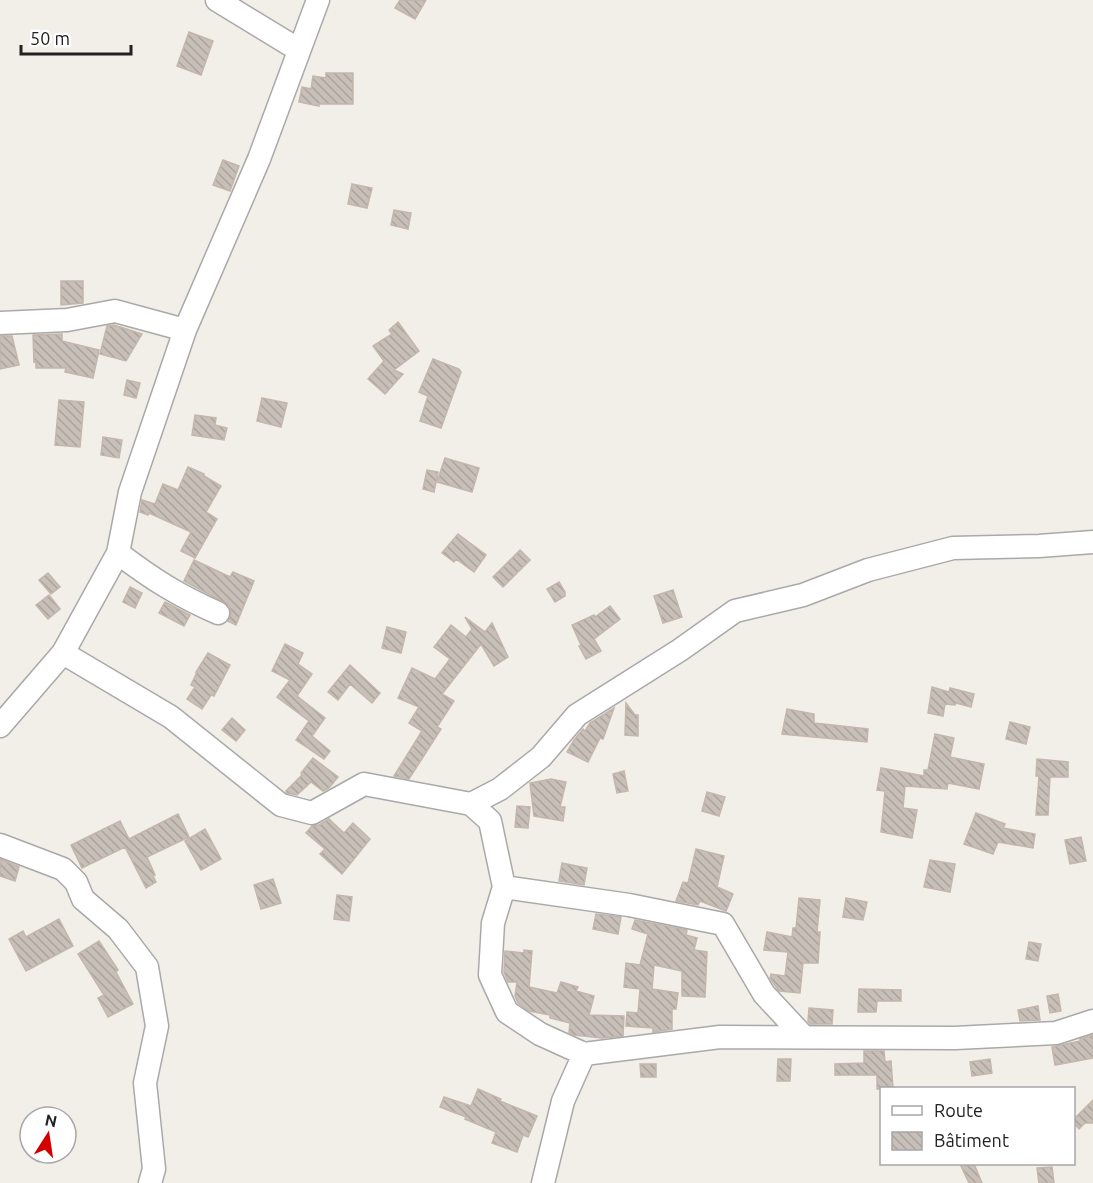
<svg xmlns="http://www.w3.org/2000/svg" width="1093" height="1183" font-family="Ubuntu,sans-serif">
<defs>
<pattern id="building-back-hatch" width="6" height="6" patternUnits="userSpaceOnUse" patternTransform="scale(1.5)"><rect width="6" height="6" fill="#c7bfb8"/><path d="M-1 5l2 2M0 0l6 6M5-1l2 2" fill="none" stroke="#aba49e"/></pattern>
</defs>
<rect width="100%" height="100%" fill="#f2efe9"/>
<!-- building -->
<path fill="url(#building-back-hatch)" stroke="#c4b6ab" stroke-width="1.5" d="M400,0h26l-11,19 -20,-11z
M189,32l24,9 -12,34 -24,-9z
M326,73h27v31h-34v2l-20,-4 3,-15 9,2 2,-13 13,2z
M223,160l16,6 -9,25 -17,-6z
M352,184l20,4 -5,20 -19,-4z
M394,210l17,3 -3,16 -17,-4z
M61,281h22v22l-22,2z
M398,322l21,29 -25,19 9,4 -18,20 -17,-15 16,-18 -11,-15 19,-12 -3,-4z
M114,325l28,9 -16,27 -26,-7 7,-28z
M62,334v7l37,9 -6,28 -28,-6 1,-4h-30v-7l-2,1 -1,-27z
M0,336h12l7,29 -19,4z
M433,359l26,10 2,3 -20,56 -21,-7 8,-25 -9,-4z
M127,380l13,3 -4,15 -12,-3z
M262,398l25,5 -6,24 -24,-6z
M59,400l25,2 -4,45 -25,-2z
M195,415l21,3 -1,7 12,3 -3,12 -32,-5z
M103,437l19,3 -3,18 -18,-3z
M445,458l34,10 -7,24 -35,-10z
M188,467l16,7v2l17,10 -15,26 11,7 -22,39 -14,-7 10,-19 -42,-19 -1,2 -8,-3 2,-12 13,4 8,-20 15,6z
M427,470l11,2 -4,20 -11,-3z
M458,534l28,21 -12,17 -18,-13 -2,3 -12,-9z
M520,550l10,10 -27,27 -10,-10z
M194,560l36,17 3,-5 21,9 -18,44 -8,-4 3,-9 -2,-7 -45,-24z
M48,573l12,14 -9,7 -12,-14z
M559,582l6,10v4l-10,6 -8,-13z
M130,587l12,6 -7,15 -12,-6z
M673,590l9,27 -19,6 -9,-27z
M49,595l11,14 -12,10 -12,-14z
M165,602l25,13 -6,11 -25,-13z
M610,606l10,13 -26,20 7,12 -15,8 -7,-13 2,-1 -9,-20 22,-10 1,2z
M465,617l20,15 7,-9 16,34 -14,9 -13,-22 -39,50 12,7 -17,26 4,2 -32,50 -15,-3 28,-45 -13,-8 10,-16 -21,-9 14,-30 23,11 15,-20 -16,-12 17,-22 15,12 6,-8z
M387,627l19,5 -5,21 -19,-5z
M285,644l18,9 -5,11 14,10 -15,22 28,22 -13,18 18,15 -6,8 -28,-19 13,-19 -32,-24 13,-17 -18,-9z
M208,653l22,12 -16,31 -3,-1 -9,14 -15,-10 8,-12 -4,-2 6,-13h-1z
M350,665l30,28 -8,10 -22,-19 -12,16 -10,-8z
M932,687l17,5 1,-4 24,6 -3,13 -15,-4 -1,2 -10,-1 -2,12 -15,-3z
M626,703l9,12h3v21l-13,-1z
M614,708l-11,31 -3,-1 -12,24 -21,-10 7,-12 9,-11 2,2 5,-8z
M787,709l27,5v9l54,6 -1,13 -85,-8z
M232,718l13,12 -9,11 -14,-11z
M1010,722l20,5 -4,17 -20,-5z
M935,734l19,4 -4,19 34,7 -5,25 -31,-6 -1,6 -42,-3 -2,22 14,2 -5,28 -31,-6 4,-41 -8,-1 4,-22 43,8v-6h4z
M313,758l25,19 -9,11 -6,3 -12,-9 -14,13 -10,-2 -1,-2 16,-16 -1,-2z
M1037,759l31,3v15h-18l-2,38h-12l3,-39h-3z
M624,771l4,20 -11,2 -4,-19z
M551,779l15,3 -6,25h5l-2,14 -29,-5 -4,-33z
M707,792l18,5 -6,19 -17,-5z
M517,806l13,1 -2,21 -13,-1z
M976,813l29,11 -2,4 32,6 -2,14 -35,-6 -5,12 -29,-10z
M178,814l11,23 -42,20 8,18 -2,1 3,6 -10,6 -21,-41 -43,21 -11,-23 49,-24 9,18z
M329,819l15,14 9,-10 17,16 -28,35 -22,-20 5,-5 -19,-16 6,-7 7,-1z
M205,829l16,30 -20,11 -16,-29z
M1081,837l5,24 -16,3 -5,-24z
M696,849l28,7 -7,31 16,7 -7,17 -26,-10 -2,4 -22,-4 7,-19 5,1z
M0,859l19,8 -4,14 -15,-5z
M930,860l25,4 -5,28 -26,-5z
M562,863l25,5 -3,17 -25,-4z
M273,879l8,24 -20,6 -7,-24z
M337,895l15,2 -3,24 -15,-2z
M799,898l21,2 -3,32h3l-2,31h-15l-3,30 -21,-2 -9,-13 1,-4 14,2 3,-24 -24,-2 3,-18 25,5 1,-9h3z
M846,898l21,4 -4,18 -20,-3z
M596,914l25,3 -3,17 -25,-5z
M59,919l14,27 -47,25 -17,-32 14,-8 3,6z
M635,920l52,10 -1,5 11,3 -3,12 13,2 -2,45 -23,-1v-25l-28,-6 -2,24 26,4 -2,16h-4v20l-19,3v-4l-27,-2 1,-14 11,1 2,-24 -16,-2 2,-24 14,2 8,-31 -16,-5z
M99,941l19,29 -2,2 17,32 -25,13 -10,-19 6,-3 -26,-41z
M1029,942l12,2 -3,17 -12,-2z
M524,950l8,1 -3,36 28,6 4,-11 17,5 -2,4 18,5 -5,19 35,1 -1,20 -21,2 -28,-3 -5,-3 1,-9 -20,-5v-3l-21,-4 -11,-8 -3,-7 2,-14h-9l-4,-10 1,-21 19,2z
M859,989l42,1v11h-24l-1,11h-18z
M1058,994l3,17 -11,2 -3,-17z
M1038,1006l2,14 -20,1 -2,-11z
M809,1008l24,2 -1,14h-22l-2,-3z
M1093,1035v23l-38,7 -3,-18 28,-6v-2z
M864,1051h20l1,11 6,-1 2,28h-16v-14h-42v-11l29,-1z
M778,1059h13l-1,22h-13z
M990,1059l2,14 -20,3 -2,-14z
M640,1064h16v13h-15z
M478,1089l23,10 -1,2 37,15 -9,21 -5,-2 -6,17 -25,-9 4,-11 -31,-13 1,-2 -26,-10 4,-10 27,9z
M1093,1100v23h-8l-6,6 -5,-6v-4z
M960,1164h14l8,19h-13z
M1052,1167l2,16h-15l-2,-15z"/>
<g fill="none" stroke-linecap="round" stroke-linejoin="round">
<!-- minor casing -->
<g stroke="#a9a9a9" stroke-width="25">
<path id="minor" d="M217,0l82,50
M0,323l67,-3 48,-9 70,19
M118,553c34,26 61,43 100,60
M63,653l108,64 110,88 31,8 52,-29 107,20 19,17 14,66 -11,36 -3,52 17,37 33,22 44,20 136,-17 235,1 101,-5 37,-12
M0,726l63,-73 55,-100 12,-61 55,-162 74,-171 59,-159
M471,804l29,-15 41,-32 36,-42 103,-65 55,-39 68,-16 65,-25 85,-22 86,-2 54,-4
M0,845l63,24 13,13 7,17 35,30 29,38 10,59 -12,57 9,86 -4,14
M504,887l125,18 94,19 41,70 40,43
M543,1183l20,-82 21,-47"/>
</g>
<!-- minor -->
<use href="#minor" stroke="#fff" stroke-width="22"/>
</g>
<!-- legend -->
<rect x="880" y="1087" width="195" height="78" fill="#ffffff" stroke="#a7a7a7" stroke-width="1.5"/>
<rect x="892" y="1106" width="30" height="9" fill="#ffffff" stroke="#a7a7a7" stroke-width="1.5"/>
<text x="934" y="1117" font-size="18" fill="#222222">Route</text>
<rect x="892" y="1132" width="30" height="18" fill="url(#building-back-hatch)" stroke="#a7a7a7" stroke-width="1.5"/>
<text x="934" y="1147" font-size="18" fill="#222222">Bâtiment</text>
<!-- north arrow -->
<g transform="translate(48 1135) rotate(12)"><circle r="28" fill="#ffffff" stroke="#a7a7a7" stroke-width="1.5"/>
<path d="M0-4.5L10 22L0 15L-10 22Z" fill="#d40000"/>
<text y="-9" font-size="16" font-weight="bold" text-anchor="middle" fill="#222222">N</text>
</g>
<!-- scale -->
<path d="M21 45v9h110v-9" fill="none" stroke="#222222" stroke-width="3"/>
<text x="30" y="45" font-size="18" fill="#222222" stroke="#ffffff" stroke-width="4.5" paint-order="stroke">50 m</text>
</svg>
